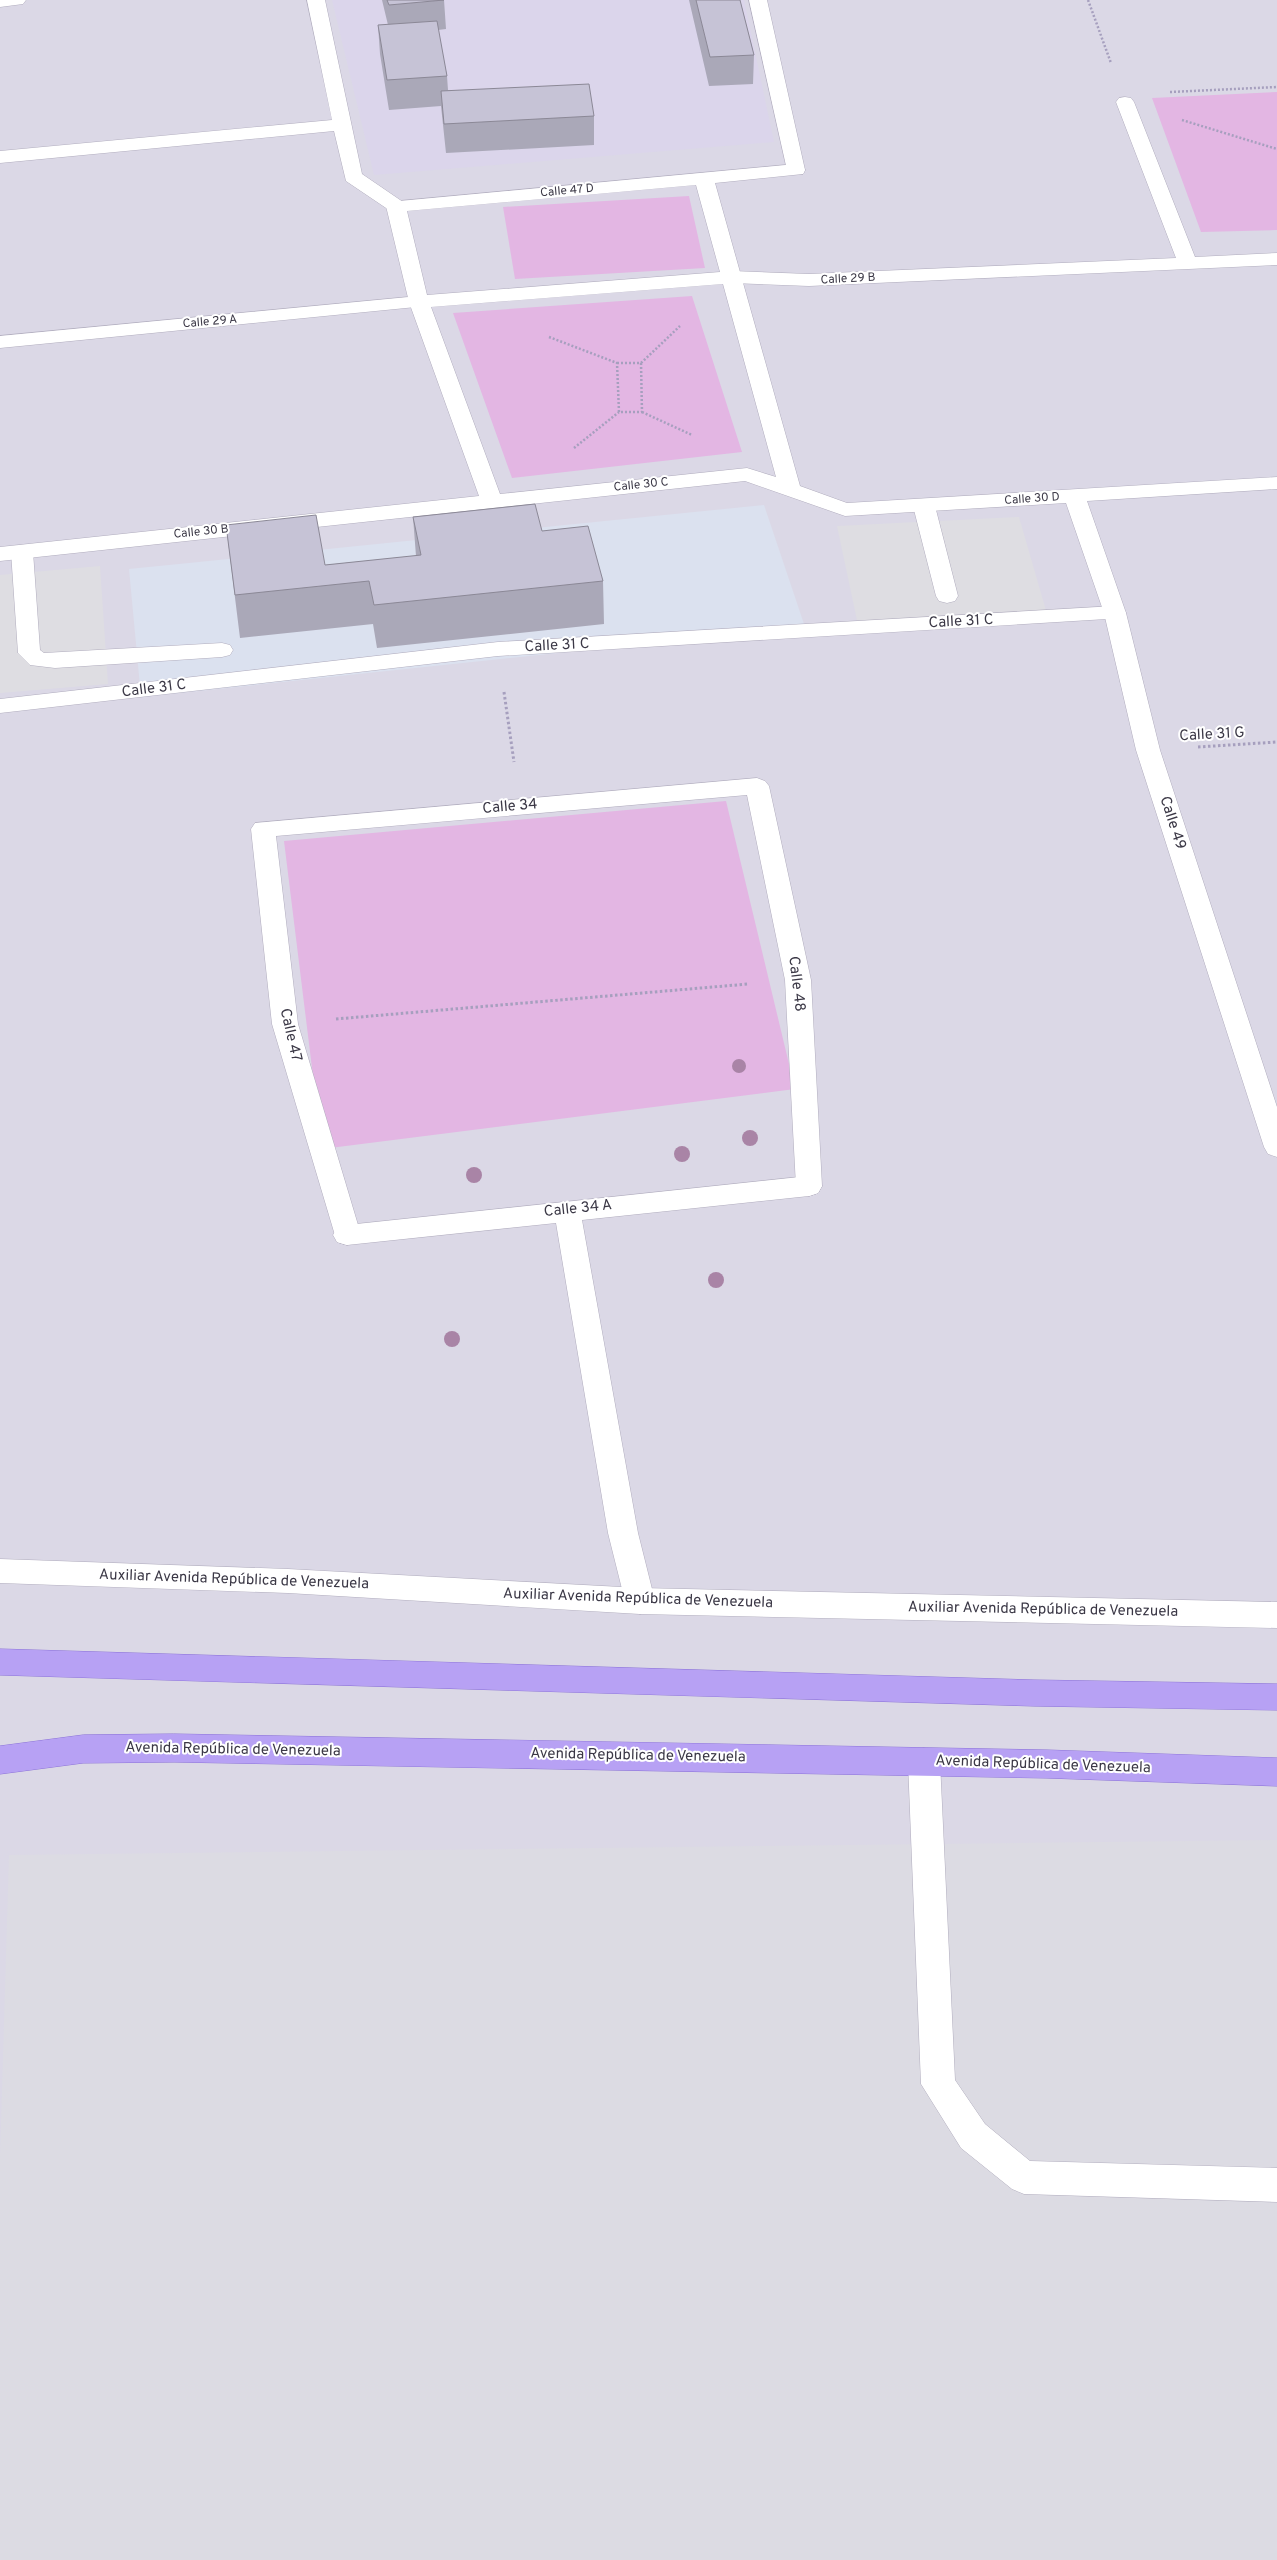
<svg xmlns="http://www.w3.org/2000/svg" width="1277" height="2560" font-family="Overpass,sans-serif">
<rect width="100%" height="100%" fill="#ece9f3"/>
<!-- residential -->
<path fill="#dbd8e6" d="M0,0h1277v2560h-1277z"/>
<!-- industrial -->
<path fill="#dcdbe3" d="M1277,1840v720h-1277v-402l9,-303z"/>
<!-- education -->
<path fill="#dbd5eb" d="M332,0h412l30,142 -400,33z"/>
<!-- medical -->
<path fill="#dbe1ef" d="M764,505l41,122 -664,70 -12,-128z"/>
<!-- green -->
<path fill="#e3b6e3" d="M1277,92v138l-76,2 -49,-134z
M689,196l16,72 -190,11 -12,-72z
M692,296l50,156 -230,26 -59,-165z
M726,801l69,288 -473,60 -38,-308z"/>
<!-- parking -->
<path fill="#dedde2" d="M1019,517l28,97 -189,11 -21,-99z
M100,566l8,118 -108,9v-118z"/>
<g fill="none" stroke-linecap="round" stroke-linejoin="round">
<!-- service casing -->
<g stroke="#b1adbe" stroke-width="1">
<path id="service" d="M924,500l8,1 3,5 23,90 -3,5 -8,2 -8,-2 -3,-5 -23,-90 3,-5z
M22,545l8,2 3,5 7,98 4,3 178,-10 8,2 3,5 -3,5 -8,2 -167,11 -25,-3 -12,-12 -7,-101 3,-5z
M924,1748l11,4 5,10 15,318 30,44 45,37 247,7v34l-253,-8 -12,-5 -51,-41 -40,-64 -13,-322 5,-10z"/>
</g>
<!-- pedestrian casing -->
<g stroke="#b1adbe" stroke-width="1">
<path id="pedestrian" d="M0,0h26l-3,4 -23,3z
M307,0h18l37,174 41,28 3,4 -3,4h-14l-43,-29 -12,-50 -334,32v-12l332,-31z
M749,0h18l38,170 -2,4h-14l-2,-4z
M1125,97l6,1 3,4 61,155 82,-4v12l-468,21 -77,-3 -7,-2 -3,-4 3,-4 7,-2 77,3 367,-16 -60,-156 3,-4z
M419,296l7,2 3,4 -3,4 -426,42v-12z
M1115,606l8,2 3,5 -3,5 -625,38 -498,57v-14l498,-57z
M757,778l8,3 4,5 42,194 11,206 -4,7 -9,3 -9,-3 -4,-7 -11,-206 -38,-185 -471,41 22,188 63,211 -4,7 -10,3 -10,-3 -65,-218 -21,-195 4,-6z"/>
</g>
<!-- minor casing -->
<g stroke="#b1adbe" stroke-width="1">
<path id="minor" d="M796,164l7,2 2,4 -2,4 -88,9 85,303 47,17 430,-26v12l-190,12 39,112 34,137 117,357v50l-9,-3 -4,-7 -128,-397 -32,-137 -38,-110 -221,13 -100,-35 -745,80v-14l479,-51 -70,-194 -23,-96 3,-4zM696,185l24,87 -293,23 -20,-84zM723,284l53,193 -29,-9 -247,26 -69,-187z
M809,1176l9,3 4,7 -4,7 -9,3 -227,24 56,313 17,68 -4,9 -11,4 -11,-4 -4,-9 -17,-68 -52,-310 -209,22 -10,-3 -4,-7 4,-7 10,-3z"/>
</g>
<!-- tertiary casing -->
<g stroke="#b1adbe" stroke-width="1">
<path id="tertiary" d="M0,1559l288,10 352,19 637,14v26l-637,-14 -352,-21 -288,-10z"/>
</g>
<!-- primary casing -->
<g stroke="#8c73d8" stroke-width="1">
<path id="primary" d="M0,1649l1034,31 243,4v26l-243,-4 -1034,-31z
M174,1734l873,16 230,8v28l-230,-8 -873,-16 -91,1 -83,11v-28l83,-11z"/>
</g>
<!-- path-far1 -->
<path stroke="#a69fbe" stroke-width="2.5" stroke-dasharray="2 2" stroke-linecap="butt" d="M1088,0l23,63
M1170,92l107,-5
M1182,120l95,29
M549,337l68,26
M617,363h24l1,49h-23z
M641,363l39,-37
M642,412l50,23
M574,448l45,-36"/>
<!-- path -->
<path stroke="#a69fbe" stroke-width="3" stroke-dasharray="2.5 2.5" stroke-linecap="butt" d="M504,692l10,70
M1198,747l79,-5
M336,1019l412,-35"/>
<!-- service -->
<use href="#service" fill="#fff" fill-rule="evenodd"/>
<!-- pedestrian -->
<use href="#pedestrian" fill="#fff" fill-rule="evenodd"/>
<!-- minor -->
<use href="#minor" fill="#fff" fill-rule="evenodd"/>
<!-- tertiary -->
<use href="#tertiary" fill="#fff" fill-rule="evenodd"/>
<!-- primary -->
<use href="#primary" fill="#b7a1f4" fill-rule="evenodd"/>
</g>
<!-- trees -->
<g fill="#a984a6">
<circle cx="739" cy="1066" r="7"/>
<circle cx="750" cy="1138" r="8"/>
<circle cx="682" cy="1154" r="8"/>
<circle cx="474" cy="1175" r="8"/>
<circle cx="716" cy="1280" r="8"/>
<circle cx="452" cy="1339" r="8"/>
</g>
<!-- wall -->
<path fill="#aaa8b8" d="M382,0h62l2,29 -8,1 9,46 1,14 146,26v29l-148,8 -5,-47 -52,4 -9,-56 -2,-29h10z
M689,0h51l14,55 -1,29 -44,2z
M413,517l190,64 1,43 -227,24 -4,-24 -133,14 -14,-113 99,40 91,-9z"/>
<!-- building -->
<path fill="#c6c3d6" stroke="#8b8896" d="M387,0h57l-55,5z
M696,0h44l14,55 -44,2z
M437,21l10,55 -60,4 -9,-55z
M589,84l5,32 -150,8 -3,-33z
M535,504l7,27 46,-5 15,55 -229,24 -5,-24 -134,14 -9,-70 90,-10 9,50 96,-10 -8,-38z"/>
<g text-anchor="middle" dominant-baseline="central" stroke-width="4" stroke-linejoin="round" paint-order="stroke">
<!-- far-street labels -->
<g font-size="12" fill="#3b3846" stroke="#fff">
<text transform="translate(567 191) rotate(-5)">Calle 47 D</text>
<text transform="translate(848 279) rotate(-3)">Calle 29 B</text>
<text transform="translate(210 322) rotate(-5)">Calle 29 A</text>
<text transform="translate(641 485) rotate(-6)">Calle 30 C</text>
<text transform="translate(1032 499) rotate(-4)">Calle 30 D</text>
<text transform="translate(201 532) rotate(-6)">Calle 30 B</text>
</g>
<!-- street labels -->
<g font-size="15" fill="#3b3846" stroke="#fff">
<text transform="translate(961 622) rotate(-3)">Calle 31 C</text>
<text transform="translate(557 646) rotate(-3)">Calle 31 C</text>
<text transform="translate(154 689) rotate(-7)">Calle 31 C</text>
<text transform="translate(1212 735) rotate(-3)">Calle 31 G</text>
<text transform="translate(510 807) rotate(-5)">Calle 34</text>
<text transform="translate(1172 823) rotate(72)">Calle 49</text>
<text transform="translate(796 984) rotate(83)">Calle 48</text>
<text transform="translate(290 1035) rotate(77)">Calle 47</text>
<text transform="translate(578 1209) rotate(-6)">Calle 34 A</text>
<text transform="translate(234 1580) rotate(2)">Auxiliar Avenida República de Venezuela</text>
<text transform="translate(638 1599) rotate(2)">Auxiliar Avenida República de Venezuela</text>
<text transform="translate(1043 1610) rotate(1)">Auxiliar Avenida República de Venezuela</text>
<text transform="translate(233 1750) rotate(1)">Avenida República de Venezuela</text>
<text transform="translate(638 1756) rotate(1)">Avenida República de Venezuela</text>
<text transform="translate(1043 1765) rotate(2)">Avenida República de Venezuela</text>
</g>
</g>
</svg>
